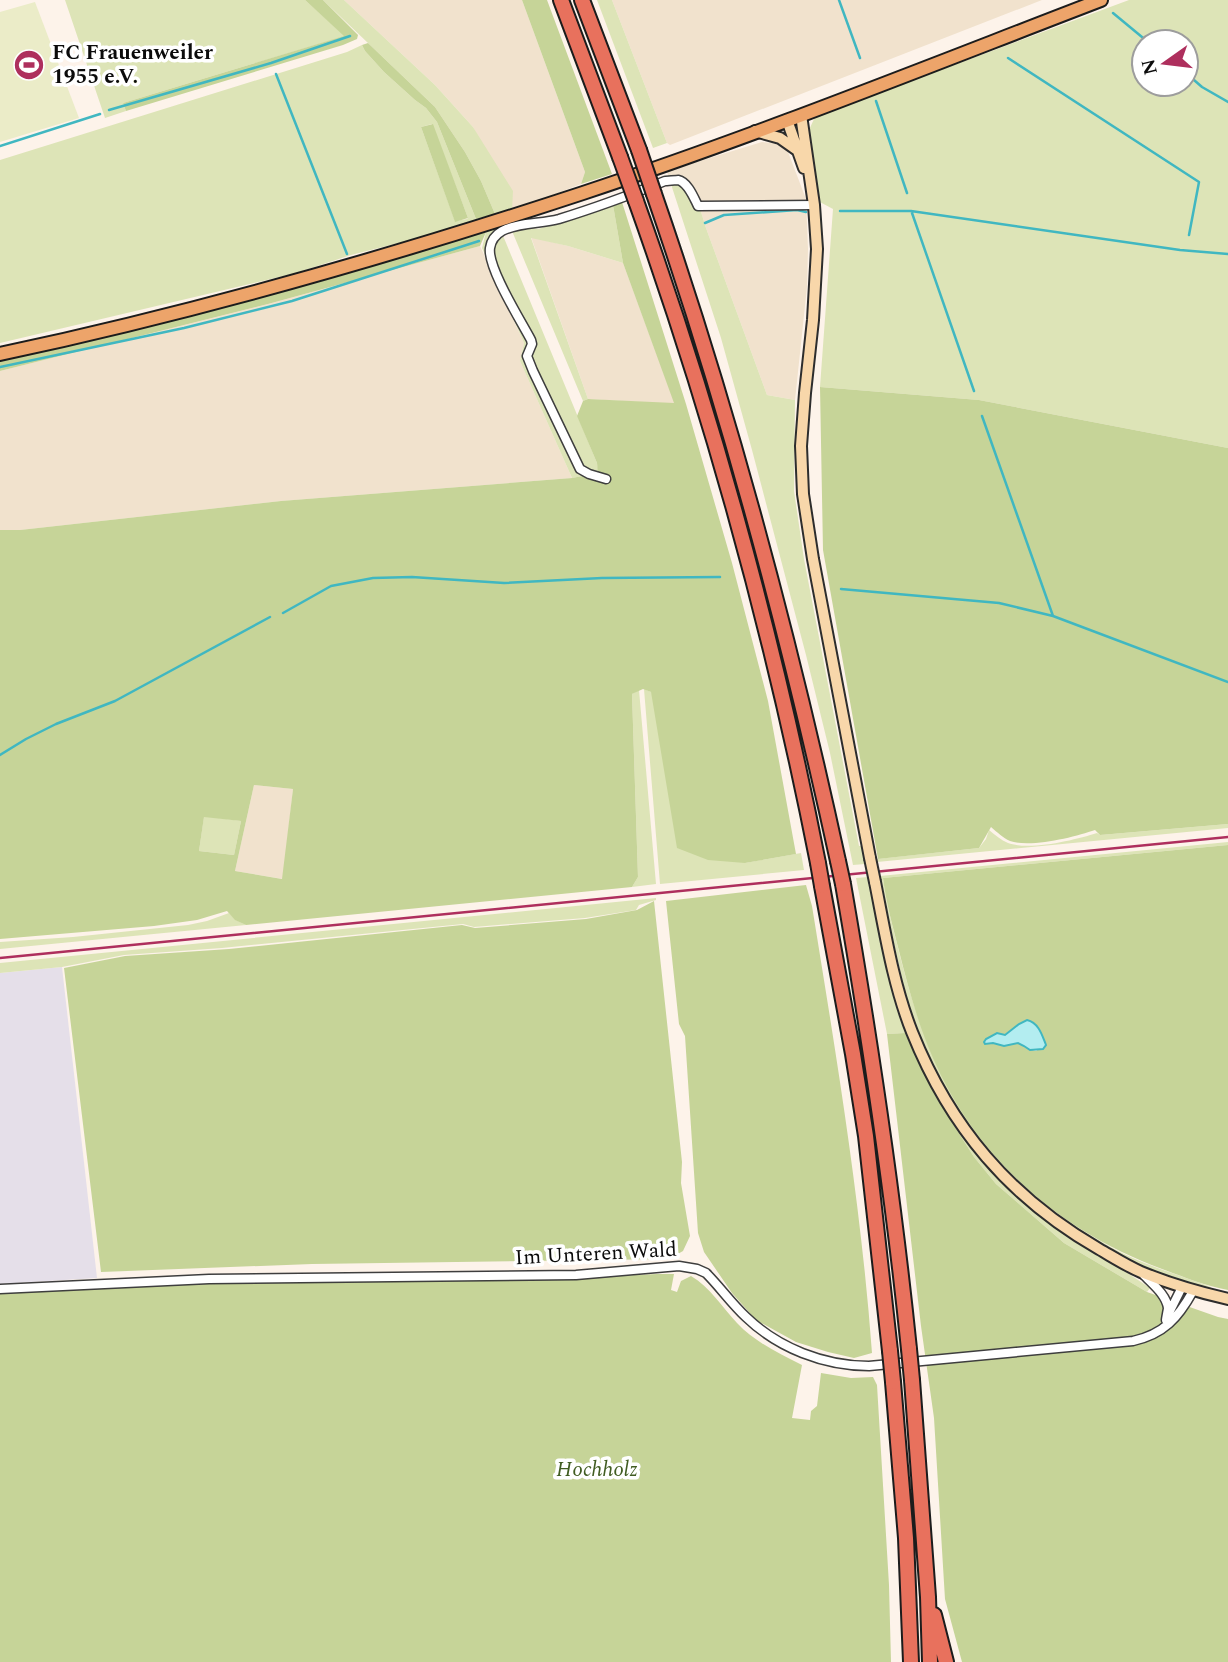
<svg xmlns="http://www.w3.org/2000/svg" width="1228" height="1662" font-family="Spectral,serif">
<rect width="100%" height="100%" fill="#fdf3ea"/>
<!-- industrial -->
<path fill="#e5dfe9" d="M62,967l35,311 -97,6v-311z"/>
<!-- farmland -->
<path fill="#f1e2cd" d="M344,0h178l63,172 -4,12 -69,27 -39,-84 -38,-42z
M612,0h430l-372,145 -3,-2z
M762,142l18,2 8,8 18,47 2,50 -1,38 -12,113 -28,-5 -61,-167 -8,-26 -13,-25 -17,-2 -1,-4z
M531,237l37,9 55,17 52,141 -87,-5z
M480,246l44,97 -4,18 52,117 -291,23 -261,29h-20v-159l268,-67z
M254,785l39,4 -10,90 -48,-8z"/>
<!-- green -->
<path fill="#dde4b7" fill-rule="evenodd" d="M65,0h240l40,36 -222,67 3,8 -21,7z
M323,0h21l91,85 38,42 40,64 -1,20 -17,3 -37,14 -107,27 -55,18 -296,70v-183l347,-108 15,-7 3,6 19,21 31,28 11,8 11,14 39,97 19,-5 -14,-33 -16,-29 -30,-45zM432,124l36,94 -1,1 -12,2 -34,-94z
M597,0h15l55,143 -14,5z
M1129,0h99v448l-249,-48 -159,-13 13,-178 -15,-8 -9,-71 5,-11 13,-7zM1144,42h42v42h-42z
M668,175l17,2 13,25 8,26 61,167 28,5 -1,91 10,68 55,287h2l4,18 -12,1 -23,-112 -24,-98 -54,-205 -31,-112z
M613,205l10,58 -55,-17 -37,-8 57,161 -5,2 -71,-170 17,-4 9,2z
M499,226l98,237 2,10 -27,5 -52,-117 4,-18 -42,-95 4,-16z
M644,689l7,3 94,171 56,-10 3,17 -144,14z
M639,690l17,194 -24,3 6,-10 -6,-183z
M204,816l37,5 -7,34 -35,-4z
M1228,824v4l-351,34v-3l102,-11 7,-9 3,-9c6,5 12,10 19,13 22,8 67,-3 89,-10l3,2z
M1228,842v3l-345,33c3,27 11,53 17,78 16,64 38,122 76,175 10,14 21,29 33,42 29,28 63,53 98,72 33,19 70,29 104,42l-1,3 -64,-21 -38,-18 -68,-46 -33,-32 -22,-25 -40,-57 -29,-62 -10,-34 -24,-103h1l-3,-16z
M868,877l29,121 81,156 22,26 35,32 33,25 52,31 30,20 -3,4 -83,-49 -68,-59 -22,-27 -38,-60 -31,-64 -18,1 -31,-156z
M656,898v2l-17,5 -3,5 -51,8 -111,9 -11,-3 -241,24 -98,7 -62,12 -62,6v-10z
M229,913l7,7 10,5 -246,24v-7l73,-5 115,-12 19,-4z"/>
<!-- forest -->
<path fill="#c6d498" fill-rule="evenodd" d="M305,0h18l35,35 -1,4 -14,6 -217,66 -3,-8 221,-67z
M522,0h25l65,174 -31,10 4,-12z
M368,43l67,64 30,45 16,29 14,33 -19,5 -39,-97 -11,-14 -11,-8 -31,-28 -19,-21 -3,-6z
M433,124l35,94 -13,4 -34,-95z
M622,202l64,202 46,159 36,138 28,153 -51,9 -37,-3 -31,-12 -26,-156 -8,-3 -11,5 6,183 -6,10 -386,38 -11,-5 -8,-9 -30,9 -43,6 -154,13v-409h20l261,-29 291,-23 26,-5 -1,-10 -20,-47 6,-15 5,-2 86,4 -51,-140 -10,-58zM254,785l39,4 -11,90 -47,-8zM204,817l37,4 -7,34 -35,-4z
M486,232l-6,14 -212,58 -268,67v-10l282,-69z
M820,387l159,13 249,48v376l-128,11 -5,-5c-20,7 -64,18 -85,11 -7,-3 -13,-9 -19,-14l-12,21 -101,11 -55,-309z
M1228,845v445c-23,-4 -44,-13 -66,-21 -103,-38 -185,-110 -229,-211 -15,-34 -25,-71 -34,-107 -6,-24 -13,-48 -16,-73zM1019,1024l18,27c-10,-1 -10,-7 -18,-8 -10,-1 -12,6 -26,0z
M806,885l6,21c24,148 49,297 60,447l-18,5 -26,-6 -32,-10 -40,-22 -24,-27 -28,-41 -6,-19 -13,-197 -6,-12 -13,-123z
M654,901l28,261 -1,21 9,53 -7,15 -14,8 -357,5 -211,8 -37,-304 61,-12 104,-7 233,-24 13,3 111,-9 51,-9z
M905,1033l31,64 38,60 22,27 68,59 83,49 71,25 10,2v343h-266l-17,-63 -11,-181 -13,-92 -34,-292z
M657,1274h17l-3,16 6,2 4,-11 10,-5c19,11 31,31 46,47 18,19 41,30 65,42l-10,53 18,2 1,-9 6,-5 4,-33 30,5 22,-1 4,8 12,200 2,77h-891v-368c35,-2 70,-6 106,-7 183,-7 367,-4 551,-13z"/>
<!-- pitch -->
<path fill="#ebecc8" d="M35,2l44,116 -79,24v-130z"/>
<!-- water -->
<path fill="#b3edf0" stroke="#40b7c1" stroke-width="2" d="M1027,1020c12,3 15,15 19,25l-3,4 -13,1 -6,-4 -6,-3 -14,3 -11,-3 -8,1 -1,-2 2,-3 11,-6 8,2 14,-11z"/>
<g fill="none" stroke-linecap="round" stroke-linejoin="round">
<!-- stream -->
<path stroke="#40b7c1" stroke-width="2.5" d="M839,0l21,58
M1113,13l35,29
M1008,58l191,124 -10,53
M1186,73l16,14 26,15
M276,74l71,180
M876,101l31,92
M109,110l162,-47 79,-27
M0,146l100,-32
M840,211h71l269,39 48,4
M912,213l62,178
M705,223l19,-8 73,-5 9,2
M0,367l184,-39 108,-27 187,-60
M982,416l71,200
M841,589l158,14 54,13 175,66
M283,613l48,-27 42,-8 39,-1 92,6 98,-5 118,-1
M0,755l26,-16 30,-15 59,-23 155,-84"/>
<!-- minor casing -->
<g stroke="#3e3e3e" stroke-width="11">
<path id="minor" d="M606,479l-17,-5 -9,-5 -47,-98 -6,-15 5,-12 -1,-4c-10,-19 -44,-73 -41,-92 1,-7 5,-13 12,-17 17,-9 39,-7 57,-12 36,-11 71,-24 106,-38 1,0 12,-1 13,-1 10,2 16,18 20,26l116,-1
M1143,1274c9,10 23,20 25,34 0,1 -2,11 -2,12
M0,1289l209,-10 367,-4 103,-9 18,3 9,4c14,14 25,30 40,44 32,31 78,49 123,49l264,-25c31,-7 45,-23 60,-50
M1168,1315l14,-28"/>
</g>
<!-- secondary casing -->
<g stroke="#2d2d2d" stroke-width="14">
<path id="secondary" d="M801,115l13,90 3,44 -4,71 -8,73 -4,53 2,48 10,65 57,299
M787,120l17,48
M755,131l25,7 17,12
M875,882c10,50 18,102 37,150 38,95 98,166 187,217 14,8 28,17 42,23 29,12 57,20 87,27"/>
</g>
<!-- primary casing -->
<g stroke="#1c1c1c" stroke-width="16">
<path id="primary" d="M0,354c197,-42 392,-98 583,-161 175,-58 346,-127 518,-193"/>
</g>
<!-- motorway casing -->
<g stroke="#1c1c1c" stroke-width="18">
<path id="motorway" d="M561,0l59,157
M582,0l57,150
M654,194c76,219 135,442 184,667
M636,201c77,215 138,438 182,662
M843,884c27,155 50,309 66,465
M822,886l31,168 13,82 24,215
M912,1380l16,217 2,65
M893,1382l13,156 5,124
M934,1615l12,47"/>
</g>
<!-- minor -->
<use href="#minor" stroke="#fff" stroke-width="8"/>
<!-- secondary -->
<use href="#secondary" stroke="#f8d7aa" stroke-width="10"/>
<!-- primary -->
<use href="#primary" stroke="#eda46a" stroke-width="12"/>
<!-- motorway -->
<use href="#motorway" stroke="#e8715d" stroke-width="14"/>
<!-- rail -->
<path stroke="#ae2f5d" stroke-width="2.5" d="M0,958l1228,-121"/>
<!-- secondary-bridge casing -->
<g stroke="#2d2d2d" stroke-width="14" stroke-linecap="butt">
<path id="secondary-bridge" d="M870,858l5,24"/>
</g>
<!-- motorway-bridge casing -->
<g stroke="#1c1c1c" stroke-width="18" stroke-linecap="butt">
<path id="motorway-bridge" d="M639,150l15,44
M620,157l16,44
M838,861l5,23
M818,863l4,23
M909,1349l3,31
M890,1351l3,31"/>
</g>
<!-- secondary-bridge -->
<use href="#secondary-bridge" stroke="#f8d7aa" stroke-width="10"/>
<!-- motorway-bridge -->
<use href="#motorway-bridge" stroke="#e8715d" stroke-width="14"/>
</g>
<!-- icons -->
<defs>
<g id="stadium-disc" transform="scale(1.575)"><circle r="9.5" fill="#ae2f5d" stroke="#fff"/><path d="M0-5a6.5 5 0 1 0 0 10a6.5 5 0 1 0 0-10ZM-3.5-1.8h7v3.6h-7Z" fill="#fff"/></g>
</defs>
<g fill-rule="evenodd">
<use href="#stadium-disc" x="29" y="65"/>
</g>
<g text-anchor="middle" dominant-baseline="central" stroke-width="7" stroke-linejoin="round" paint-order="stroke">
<!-- poi labels -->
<g font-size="21" font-weight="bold" fill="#0b0b0b" stroke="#fff" text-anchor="start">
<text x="52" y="53">FC Frauenweiler<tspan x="52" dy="24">1955 e.V.</tspan></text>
</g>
<!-- street labels -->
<g font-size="21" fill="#0b0b0b" stroke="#fff">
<text transform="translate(596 1254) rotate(-3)">Im Unteren Wald</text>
</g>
<!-- park labels -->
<g font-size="21" font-style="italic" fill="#405c21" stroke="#fff">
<text x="597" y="1470">Hochholz</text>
</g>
</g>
<!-- north arrow -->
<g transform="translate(1165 63) rotate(256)"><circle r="33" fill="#ffffff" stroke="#9d9d9d" stroke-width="2"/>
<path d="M0-5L12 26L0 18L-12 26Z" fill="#ae2f5d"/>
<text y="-10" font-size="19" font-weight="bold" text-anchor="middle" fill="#0b0b0b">N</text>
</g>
</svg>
